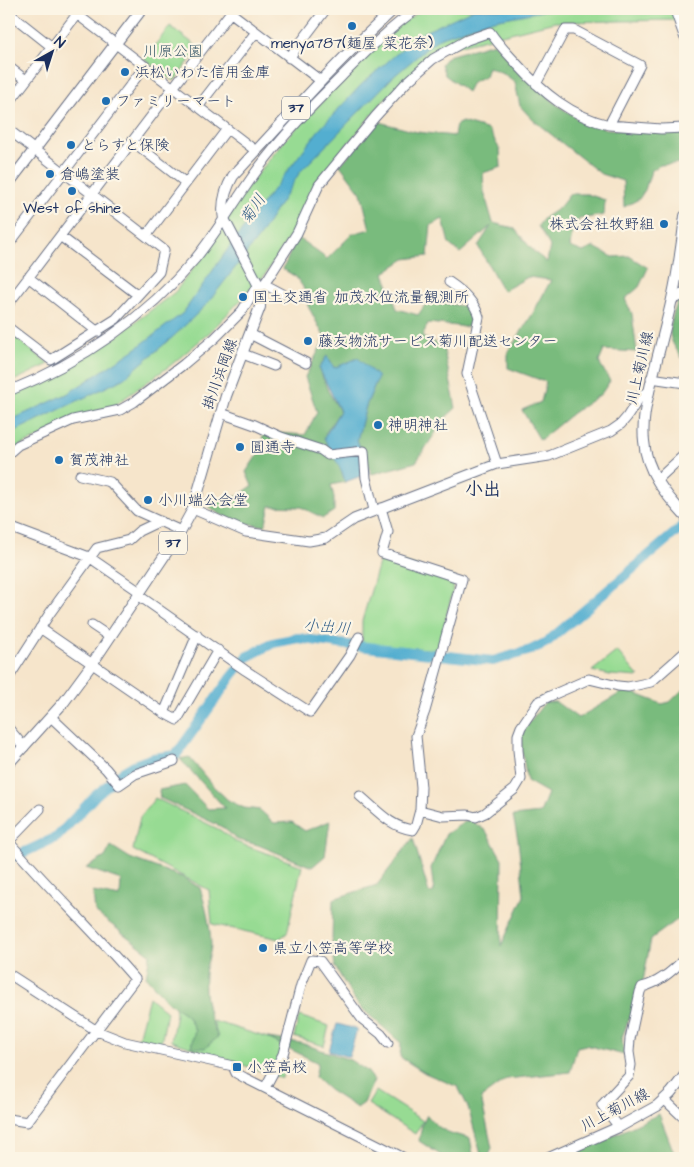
<svg xmlns="http://www.w3.org/2000/svg" width="694" height="1167" font-family="'Architects Daughter','Klee One',sans-serif">
<rect width="100%" height="100%" fill="#fcf5e5"/>
<filter id="ink" filterUnits="userSpaceOnUse"><feTurbulence type="fractalNoise" baseFrequency=".02" numOctaves="2"/><feDisplacementMap in="SourceGraphic" scale="10" xChannelSelector="R" yChannelSelector="G"/><feConvolveMatrix kernelMatrix="1 2 1 2 8 2 1 2 1" color-interpolation-filters="sRGB"/></filter>
<filter id="wash" filterUnits="userSpaceOnUse"><feTurbulence type="fractalNoise" baseFrequency=".0096" numOctaves="4" result="noise"/><feDisplacementMap in="SourceGraphic" scale="20" xChannelSelector="R" yChannelSelector="G"/><feGaussianBlur stdDeviation="1.12" result="paint"/><feColorMatrix in="noise" values="0 0 0 0 0 0 0 0 0 0 0 0 0 0 0 0 0 1.4 0 .05"/><feComposite in="paint" operator="in"/></filter>
<g filter="url(#wash)">
<rect width="100%" height="100%" fill="#f6e5cb"/>
<!-- green -->
<path fill="#97db93" stroke="#598578" d="M424,9h261v11l-130,2 -118,29 -53,49 -68,82 -19,43 -33,51 -54,56 -39,33 -63,45 -99,40v-54l39,-16 66,-42 61,-46 26,-34 48,-73 36,-45 78,-81 40,-37z
M170,26l29,22 -24,32h-3l-28,-21z
M9,332l40,32 -40,19z
M381,556l75,22 -18,72 -76,-7v-22z
M617,651l22,26 -29,-2 -18,-4z
M155,798l65,32 16,12 66,24 -15,67 -8,6 -67,-15 -3,-34 -76,-40 7,-33z
M149,997l18,15 -6,32 -23,-6z
M175,1006l12,9 8,15 -4,17 27,-9 -5,-17 55,17 19,10 -5,30 -111,-37 5,-27z
M299,1016l30,10 -5,20 -30,-9z
M376,1091l47,30 -8,13 -47,-30z"/>
<!-- forest -->
<path fill="#79bb7d" stroke="#4a756e" d="M494,43l62,61 22,15 28,10 78,3 -2,7v24l-22,2 -9,6 -6,19 -6,9 -15,8 -1,-26 -22,-7 -68,-54 -13,-14 -5,-24 -12,-9 -15,-6 -3,9 -13,6 -5,10 -22,-17 -4,-11 7,-8z
M379,122l38,10 37,4 2,-11 6,-3 27,8 11,20 1,17 -18,6 1,19 9,31 21,5 20,24 13,10 3,-16 -12,-20 6,-8 15,-10 11,-14h17l18,6 -1,15 -25,4 -7,13 -2,15 13,5 11,-5 19,10 16,-1 19,12 -9,19 -14,12 7,15 5,38 -33,-2 -5,12 11,19 -9,13 -28,19 -33,27 -18,-30 19,-8 5,-20 -38,-14v-16l24,-37 19,-35 -23,-3 -25,14 -25,-45 13,-20 -31,27 -11,-9 -6,-25 -12,6 -3,31 -23,3 -21,14 13,36 21,6 10,-14 42,6 4,8 -6,12 -40,-4 -6,14 21,9 13,62 -10,9 -30,45 -44,12 -15,-34 9,-34 12,-29 -44,-9 -7,-12 -8,12 9,23 12,20 -15,23 17,38 3,10 -14,3 3,12v14l-11,7 -22,-11 -31,-1 -5,20c-24,-3 -40,-5 -59,-22l32,-8 14,-10 -6,-14 14,-21 4,-19 41,3 12,-23 -12,-35 20,-39 -17,-32 -5,-19 -7,-10 -13,-8 14,-32 30,22 25,-25 18,-5 -9,-36 -21,-28z
M685,284v26l-5,22 5,4v22h-3c-5,-8 -12,-16 -12,-26 0,-13 9,-33 13,-46z
M626,690l36,14 8,-2 12,-12 3,2v228l-4,-3 -30,22 -9,48 -20,50 2,18 -38,-10 -9,2 -7,25 -63,7 -26,19 11,50 -4,10h-6l-14,-51 -10,-20 -33,-14 -25,-16 1,-14 -43,-38 -23,-38 -3,-25 1,-43 44,-14 36,-47 16,55 5,-1 -3,-24 15,-34 23,-15 17,12 16,28 -1,87 23,-50 -6,-56 -5,-24 27,-3 8,-20 -21,-12 -6,-37 1,-12 23,-30h11l22,16z
M189,757l24,29 15,14 16,8 16,2 14,13 18,-1 13,9 25,-10 -5,35 -13,11 -54,-22 -20,-5 -16,-13 -62,-29 -1,-8 26,-5 23,24 17,-1 -45,-49z
M111,846l19,12 52,19 18,11c6,19 10,36 11,56 0,10 -5,20 -6,30 -2,23 4,44 13,63l-13,11 -14,-1 4,-17 -8,-15 -18,-12 -23,-26 4,-23 -55,-42 -2,-20 27,5 1,-17 -35,-12 19,-11z
M268,1038l33,5 49,17 17,11 7,9 -10,23 -7,5 -28,-18 -14,-13 3,-14z
M659,1114l17,44h-109l13,-7z
M427,1115c12,16 24,19 43,23l3,16 2,4h-30l-26,-17 3,-16z"/>
<!-- water -->
<path fill="#52aed0" stroke="#366e97" d="M474,9h78l-63,12 -50,17 -46,39 -93,95 -41,65 -52,67 -33,32 -51,43 -114,55v-13l58,-27 67,-44 49,-37 47,-67 88,-115 44,-47 56,-49z
M327,356l7,12 24,-10 20,19 -12,29 -9,34 12,33 -24,9 -3,-10 -18,-34 16,-27 -21,-43z
M337,1024l20,5 -8,28 -20,-6z"/>
<g fill="none" stroke-linecap="round" stroke-linejoin="round">
<!-- river -->
<path stroke="#52aed0" stroke-width="10" d="M9,858l16,-6 32,-15 39,-42 28,-24 10,-6 19,-7 23,-3 55,-78 16,-20 26,-14 25,-5 42,6 153,17 38,-11 16,-8 136,-116"/>
</g>
</g>
<g filter="url(#ink)">
<g fill="none" stroke-linecap="round" stroke-linejoin="round">
<!-- minor casing -->
<g stroke="#686f84" stroke-width="11">
<path id="minor" d="M70,9l186,142
M230,12l91,69
M9,13l43,34
M289,58l37,-49
M9,67l17,13
M9,103l72,-94
M198,107l58,-75
M609,125l52,4 24,-1
M9,130l155,120 -5,22 -43,47 -65,41 -42,-32
M132,141l54,42
M60,236l78,59
M146,236l81,-107
M9,244l136,-178
M28,277l70,55
M449,282c12,8 26,20 30,35l-12,57 30,90
M264,284l19,10
M672,299l7,-2 6,-6
M9,303l224,-294
M250,334l56,29
M243,354l31,12
M651,378l34,5
M9,391c72,-29 135,-72 186,-132 23,-28 41,-60 63,-90 24,-33 54,-63 83,-92 24,-24 48,-49 76,-68
M221,413l34,12 26,12 40,13 7,5 36,-4 2,27 8,32
M9,453l9,-8 55,-25 47,-10 14,-8 50,-38 31,-26 27,-27 12,-20 5,-5 5,-2 5,-7 28,-44 22,-48 56,-68 30,-33 28,-25 34,-19 23,-8c8,12 18,22 27,32 26,29 54,52 92,61l31,-60 -66,-35h-9l-29,54
M80,475l30,7 27,29 44,20
M657,480l28,-26
M381,508l7,24 -6,21 80,26 -37,132 -9,25 5,51 -1,23
M193,509l53,23 63,9 17,-3 28,-19 135,-52 8,-3 52,-8 62,-25 10,-7 6,-7 14,-22 8,-3
M9,527l80,30 51,35
M138,595l107,75 65,42 40,-57 9,-18
M92,625l18,12
M40,628l124,85 13,7 41,-70
M9,677l41,-64 47,-65 32,-8 10,-9 21,-10
M164,713l33,-78
M52,718l54,51 13,16 16,-11 39,-13
M9,729l15,18
M360,796c17,14 30,31 53,34l3,-5 4,-15 23,6 25,-1 8,2 9,-4 30,-24 6,-10 -3,-29v-15l3,-8 17,-25 12,-6 39,-17 29,7 10,1 23,-5 34,-30
M9,841l31,-32
M9,842c40,47 86,90 126,137l-108,143 -18,-3
M9,974l88,57 28,11 108,24 3,7 9,5 159,80
M265,1088l18,-34 18,-69 10,-25 9,1 42,58 19,15 7,9
M665,1100l20,19
M619,1127l-17,-22 27,-29 2,-11 -2,-13 1,-13 10,-47 2,-5c17,-4 31,-16 43,-29"/>
</g>
<!-- major casing -->
<g stroke="#686f84" stroke-width="12">
<path id="major" d="M675,9l10,28
M9,183l133,-174
M685,216c-3,28 -7,56 -13,83 -7,31 -16,62 -23,93 -4,16 -7,32 -5,49 2,30 22,54 41,75
M9,763l55,-61 28,-38 89,-133 12,-22 33,-113 34,-89 -1,-21 -35,-67c-3,-16 1,-29 9,-43 53,-57 104,-115 161,-167
M549,1158l70,-31 38,-21 14,-13 14,-18"/>
</g>
<!-- minor -->
<use href="#minor" stroke="#fff" stroke-width="9"/>
<!-- major -->
<use href="#major" stroke="#fff" stroke-width="10"/>
</g>
</g>
<!-- markers -->
<g fill="#1f6fb2" stroke="#fcf5e5" stroke-width="2">
<circle cx="352" cy="26" r="5"/>
<circle cx="125" cy="72" r="5"/>
<circle cx="106" cy="101" r="5"/>
<circle cx="71" cy="145" r="5"/>
<circle cx="50" cy="174" r="5"/>
<circle cx="72" cy="191" r="5"/>
<circle cx="664" cy="224" r="5"/>
<circle cx="243" cy="297" r="5"/>
<circle cx="308" cy="341" r="5"/>
<circle cx="378" cy="425" r="5"/>
<circle cx="240" cy="447" r="5"/>
<circle cx="59" cy="460" r="5"/>
<circle cx="148" cy="500" r="5"/>
<circle cx="263" cy="948" r="5"/>
<rect x="232" y="1062" width="10" height="10" rx="2.5"/>
</g>
<g text-anchor="middle" dominant-baseline="central" stroke-width="4.5" stroke-linejoin="round" paint-order="stroke">
<!-- shield labels -->
<g fill="#fcf5e5" stroke="#5e6a86" stroke-width="1">
<rect x="282" y="96.5" width="28" height="23" rx="4"/>
<rect x="159" y="531.5" width="28" height="23" rx="4"/>
</g>
<g font-size="14" font-weight="bold" fill="#1b2f5e">
<text x="296" y="108">37</text>
<text x="173" y="543">37</text>
</g>
<!-- poi labels -->
<g font-size="15" fill="#1b2f5e" stroke="#fcf5e5" text-anchor="start">
<text x="352" y="43" text-anchor="middle">menya787(麺屋 菜花奈)</text>
<text x="135" y="72">浜松いわた信用金庫</text>
<text x="116" y="101">ファミリーマート</text>
<text x="81" y="145">とらすと保険</text>
<text x="60" y="174">倉嶋塗装</text>
<text x="72" y="208" text-anchor="middle">West of shine</text>
<text x="654" y="224" text-anchor="end">株式会社牧野組</text>
<text x="253" y="297">国土交通省 加茂水位流量観測所</text>
<text x="318" y="341">藤友物流サービス菊川配送センター</text>
<text x="388" y="425">神明神社</text>
<text x="250" y="447">圓通寺</text>
<text x="69" y="460">賀茂神社</text>
<text x="158" y="500">小川端公会堂</text>
<text x="273" y="948">県立小笠高等学校</text>
<text x="247" y="1067">小笠高校</text>
</g>
<!-- park labels -->
<g font-size="15" fill="#3a5a6b" stroke="#fcf5e5">
<text x="173" y="51">川原公園</text>
</g>
<!-- street labels -->
<g font-size="15" fill="#1b2f5e" stroke="#fcf5e5">
<text transform="translate(640 368) rotate(-77)">川上菊川線</text>
<text transform="translate(220 374) rotate(-70)">掛川浜岡線</text>
<text transform="translate(615 1110) rotate(-28)">川上菊川線</text>
</g>
<!-- water labels -->
<g font-size="16" font-style="italic" fill="#2e5b86" stroke="#fcf5e5">
<text transform="translate(253 209) rotate(-56)">菊川</text>
<text transform="translate(327 627) rotate(5)">小出川</text>
</g>
<!-- quarter labels -->
<g font-size="18" font-weight="bold" fill="#1b2f5e" stroke="#fcf5e5">
<text x="483" y="489">小出</text>
</g>
</g>
<!-- margin -->
<rect width="694" height="1167" fill="none" stroke="#fcf5e5" stroke-width="30"/>
<!-- north arrow -->
<g transform="translate(52 52) rotate(39)" stroke="#fcf5e5" stroke-width="4" paint-order="stroke">
<path d="M0-4L9 19L0 12L-9 19Z" fill="#1b2f5e"/>
<text y="-8" font-size="14" font-weight="bold" text-anchor="middle" fill="#1b2f5e">N</text>
</g>
</svg>
